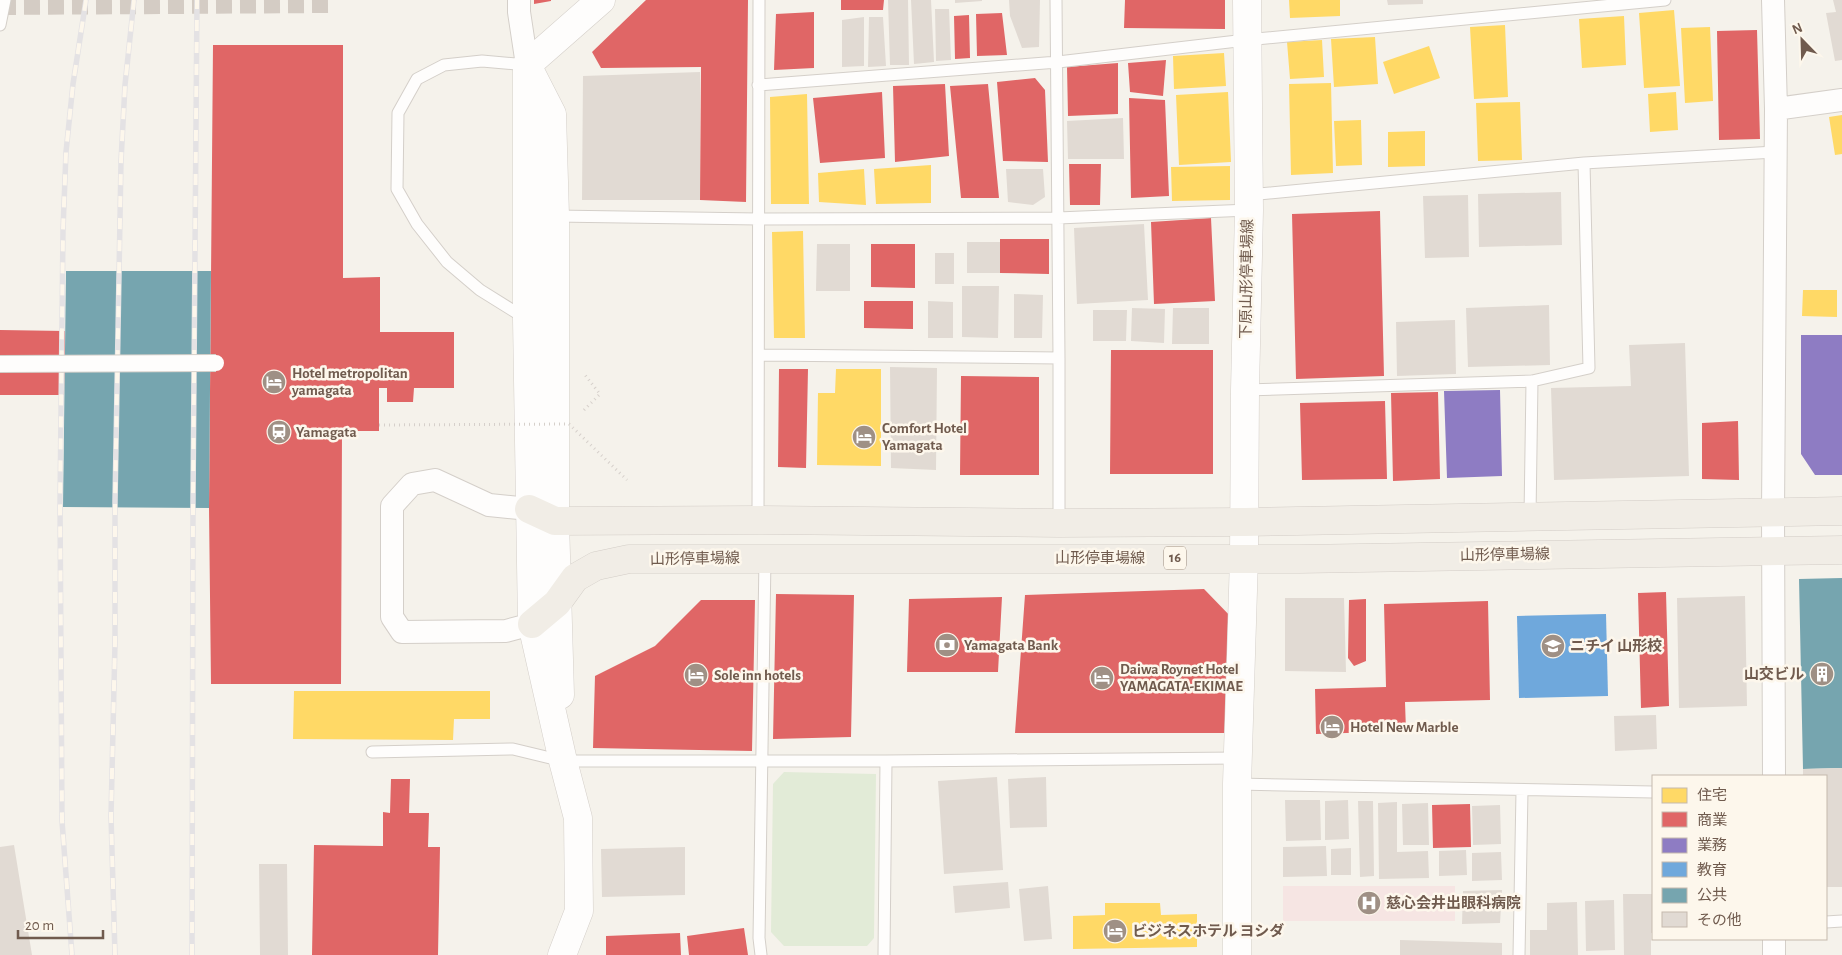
<svg xmlns="http://www.w3.org/2000/svg" width="1842" height="955" font-family="'Alegreya Sans','Noto Sans JP',sans-serif">
<rect width="100%" height="100%" fill="#f5f2eb"/>
<!-- medical -->
<path fill="#f6e5e3" d="M1283,886h172v35h-172z"/>
<!-- green -->
<path fill="#e2ebd7" d="M784,772l92,2 -2,164 -7,8h-83l-13,-14 2,-148z"/>
<!-- homes -->
<path fill="#ffd966" d="M1289,0h51v16l-50,2z
M1674,10l6,76 -36,2 -5,-75z
M1624,16l2,49 -44,3 -3,-49z
M1505,25l3,72 -34,2 -4,-72z
M1710,27l3,74 -28,2 -4,-75z
M1375,37l3,47 -44,3 -3,-48z
M1322,40l2,37 -34,2 -3,-37z
M1429,46l11,32 -46,16 -11,-32z
M1224,53l2,33 -52,3 -1,-33z
M1331,83l2,90 -42,2 -2,-91z
M1228,92l3,70 -52,3 -3,-70z
M1676,92l2,38 -28,2 -2,-38z
M807,94l2,110h-38l-1,-107z
M1520,102l2,58 -44,1 -2,-58z
M1842,115v39l-7,1 -6,-38z
M1361,120l1,45 -26,1 -2,-45z
M1425,131v35l-37,1v-35z
M931,165v38l-55,1 -2,-35z
M1230,166v34l-58,1 -1,-34z
M864,169l2,36 -47,-3 -1,-29z
M803,231l2,107h-31l-2,-106z
M1803,290h34v27l-35,-1z
M295,325l1,15 29,-1v19h7v70l-6,2v14h-21v16l-71,1 -1,-46h-16l-1,-75h28v-14z
M836,369h45v97l-64,-1 1,-72h17z
M294,691h196v28h-36l-1,21 -160,-1z
M1105,903h55l1,12 36,-1v33l-124,2v-33l32,-1z"/>
<!-- shops -->
<path fill="#e06666" d="M534,0h17v1l-17,3z
M646,0h102l-2,202 -46,-2 1,-133 -100,1 -9,-16z
M841,0h43l-1,10h-42z
M1125,0h100v29l-101,-1z
M814,12v56l-40,2 2,-56z
M1002,13l5,42 -30,1 -1,-42z
M969,15l1,43 -15,1 -1,-43z
M1757,30l3,109 -41,1 -2,-109z
M213,45h130v233l37,-1v55h74v56h-40l-1,14h-26v-14h-8v43h-37l-1,253h-130l-2,-176z
M1166,60l-3,36 -33,-4 -2,-29z
M1118,63v51l-50,2 -1,-49z
M1035,78l10,12 3,72 -45,-1 -6,-79z
M945,84l4,72 -54,6 -2,-76z
M988,84l11,114h-38l-11,-112z
M882,92l3,66 -65,5 -7,-65z
M1129,98l36,2 4,96 -38,2z
M1069,164h32l-1,41h-30z
M1380,211l4,165 -88,3 -4,-165z
M1211,218l4,83 -61,3 -3,-82z
M1000,239h49v35l-49,-1z
M871,244h44v44l-44,-1z
M864,301h49v28l-49,-1z
M0,330l65,1 -1,64h-64z
M1111,350h102v124h-103z
M779,369h29l-2,99 -28,-1z
M961,376l78,1v98h-79z
M1438,392l2,87 -47,2 -2,-88z
M1385,401l2,78 -85,1 -2,-77z
M1738,421l1,59 -37,-1v-56z
M1204,589l31,32 -6,112h-214l10,-138z
M1666,592l3,114 -28,2 -3,-115z
M776,594l78,1 -3,142 -78,2z
M1002,597l-4,75h-91l2,-73z
M1366,599v62l-12,5 -6,-8 1,-58z
M701,600h54l-3,151 -159,-3 2,-72 60,-30z
M1488,601l2,99 -85,2 1,29 -90,3 -1,-45 71,-2 -2,-83z
M391,779h19l-1,34h20l-1,34h12l-2,108h-126l2,-110 69,1v-34l7,1z
M1470,804l1,43 -38,1 -1,-43z
M744,928l4,27h-59l-2,-19z
M680,933l1,22h-75v-19z"/>
<!-- offices -->
<path fill="#8e7cc3" d="M1801,335h41v140h-27l-14,-21z
M1500,390l2,86 -55,2 -3,-87z"/>
<!-- schools -->
<path fill="#6fa8dc" d="M1606,614l2,82 -89,2 -2,-82z"/>
<!-- public -->
<path fill="#76a5af" d="M66,271h145l-2,237 -146,-1z
M1842,578v190l-39,1 -4,-190z"/>
<!-- building -->
<path fill="#e1dad3" d="M888,0h20l1,65h-19z
M911,0h20l3,62 -20,2z
M955,0h27v1l-27,2z
M1009,0h31l-1,47 -17,1 -12,-32z
M1387,0h36v4l-35,1z
M1833,0h9v60l-7,1 -9,-48 10,-1z
M935,9h14l2,51 -15,1z
M864,17v49l-22,1v-47z
M869,17h14l3,49 -18,1z
M700,72v128h-118l1,-124z
M1123,118l1,41h-56l-1,-38z
M1006,169h37l2,28 -12,8 -25,-3z
M1561,192l1,53 -83,2 -1,-53z
M1468,195l1,62 -44,1 -2,-62z
M1144,224l4,76 -71,4 -3,-76z
M967,242h33v31h-33z
M817,244h33v47h-34z
M935,253h19v31h-19z
M962,286h37l-1,52 -36,-1z
M1014,294l29,1 -1,43h-28z
M928,301l25,1v36h-25z
M1549,305l1,60 -82,2 -2,-59z
M1132,308l33,1 -1,34 -33,-2z
M1173,308h36v36h-37z
M1093,310h34l-1,31h-33z
M1455,320l1,54 -59,2 -1,-54z
M1685,343l4,133 -135,4 -3,-92 80,-2 -2,-41z
M890,367l47,1 -1,102 -45,-2z
M1745,596l2,110 -68,2 -2,-110z
M1285,598h59l2,74 -61,-1z
M1656,715l1,34 -42,2 -1,-35z
M1842,768v119h-16v-111h-23v-7z
M997,777l6,93 -59,4 -6,-93z
M1046,777l1,50 -37,1 -2,-49z
M1285,800h35l1,40 -35,1z
M1348,800l1,39 -24,1v-39z
M1358,801h15l1,75 -14,1z
M1397,802v50l31,-1 1,27 -50,1 -1,-76z
M1428,803l1,42h-26l-1,-41z
M1500,805l1,39 -28,1 -1,-39z
M14,845l18,110h-32v-108z
M1326,846l1,30 -44,1v-30z
M685,847v48l-83,2 -1,-48z
M1351,848v27h-20v-26z
M1466,850l1,25 -28,1v-25z
M1501,852l1,28 -30,1v-28z
M259,864h28l1,91h-28z
M1008,882l2,26 -55,5 -2,-27z
M1048,886l4,53 -28,2 -5,-52z
M1502,890l-2,33 -38,1 1,-33z
M1623,894h30v39h-2v22h-27z
M1614,900l1,50 -29,1 -1,-50z
M1577,902l1,53h-48v-25h17v-27z
M1400,940l102,3v12h-102z"/>
<g fill="none" stroke-linecap="round" stroke-linejoin="round">
<!-- pedestrian-tunnel -->
<path stroke="#d4ccc4" stroke-width="16" stroke-dasharray="16 8" stroke-linecap="butt" d="M0,7l332,-2"/>
<!-- service casing -->
<g stroke="#d4cfc9" stroke-width="13">
<path id="service" d="M1056,0l3,358v165
M0,25l5,-25
M758,85l300,-23 188,-22 419,-40
M1249,195l335,-32 191,-11
M555,216l203,3 300,-1 191,-8
M525,318l-45,-28 -33,-28 -30,-38 -20,-35 1,-76 19,-34 27,-14 38,-4 45,4
M759,355l300,3
M1245,390l287,-9 57,-13 -5,-205
M1530,517l2,-136
M758,520l1,-520
M372,752l141,-3 50,12h323l352,-3
M1237,784l416,8
M1826,922l16,-1
M761,955l-2,-17 6,-380
M884,955l2,-194
M1519,955l3,-164"/>
</g>
<!-- minor casing -->
<g stroke="#d4cfc9" stroke-width="24">
<path id="minor" d="M519,0v12l8,53
M1773,0l3,109 -3,404 1,263
M1776,109l66,-9
M529,509l-40,-4 -54,-25 -23,4 -20,22v111l10,15 104,-1 26,-7
M1774,955v-16"/>
</g>
<!-- tertiary casing -->
<g stroke="#d4cfc9" stroke-width="29">
<path id="tertiary" d="M529,69l23,45 3,102v305l5,174
M562,955l17,-44 -1,-93 -15,-57 -31,-137 -5,-305v-254l74,-65
M1237,955v-171l7,-226"/>
</g>
<!-- secondary casing -->
<g stroke="#d4cec8" stroke-width="29">
<path id="secondary" d="M1244,558l1,-168 4,-180 -2,-210"/>
</g>
<!-- primary casing -->
<g stroke="#d3cdc7" stroke-width="29">
<path id="primary" d="M529,509l26,12 203,-1 301,3 185,-1 598,-11
M532,624l25,-21 18,-25 21,-12 33,-7h670l543,-9"/>
</g>
<!-- path -->
<path stroke="#d6d0cb" stroke-width="3" stroke-dasharray="1 4" stroke-linecap="butt" d="M584,410l16,-16 -15,-19"/>
<!-- service -->
<use href="#service" stroke="#fefdfc" stroke-width="11"/>
<!-- minor -->
<use href="#minor" stroke="#fefdfc" stroke-width="22"/>
<!-- tertiary -->
<use href="#tertiary" stroke="#fefdfc" stroke-width="28"/>
<!-- secondary -->
<use href="#secondary" stroke="#fefdfc" stroke-width="28"/>
<!-- primary -->
<use href="#primary" stroke="#f1ede6" stroke-width="28"/>
<!-- rail casing -->
<g stroke="#e4e2e4" stroke-width="5.5">
<path id="rail" d="M72,955l-10,-134 -2,-318 3,-273 3,-78 7,-68 13,-84
M115,955l-4,-139 4,-173v-141l6,-341 4,-76 9,-85
M192,955l1,-455 4,-500"/>
</g>
<!-- rail -->
<use href="#rail" stroke="#fdf7ec" stroke-width="4" stroke-dasharray="11" stroke-linecap="butt"/>
<!-- pedestrian-bridge casing -->
<g stroke="#d4cfc9" stroke-width="18" stroke-linecap="butt">
<path id="pedestrian-bridge" d="M0,364l216,-1"/>
</g>
<!-- path-bridge -->
<path stroke="#d6d0cb" stroke-width="3" stroke-dasharray="1 4" stroke-linecap="butt" d="M379,425l190,-1 58,56"/>
<!-- pedestrian-bridge -->
<use href="#pedestrian-bridge" stroke="#fefdfc" stroke-width="16"/>
</g>
<!-- icons -->
<defs>
<g id="hotel-disc" transform="scale(1.25)"><circle r="9.5" fill="#9f9085" stroke="#fdf7ec"/><path d="M-6-4.5h1.5V1H6V5H4.5V3h-9V5H-6ZM-4 0a1.8 1.8 0 1 1 3.6 0ZM.5 0V-2.5h3Q6-2.5 6 0Z" fill="#fff"/></g>
<g id="station-disc" transform="scale(1.25)"><circle r="9.5" fill="#9f9085" stroke="#fdf7ec"/><path d="M-3-6H3Q5-6 5-4V2Q5 4 3 4L4.5 6H3L1.5 4h-3L-3 6H-4.5L-3 4Q-5 4-5 2V-4Q-5-6-3-6ZM-3.5-4v3h7v-3ZM-3.5 1v1.5H-2V1ZM2 1v1.5H3.5V1Z" fill="#fff"/></g>
<g id="bank-disc" transform="scale(1.25)"><circle r="9.5" fill="#9f9085" stroke="#fdf7ec"/><path d="M-6-4H6V4H-6ZM0-2.3a2.3 2.3 0 1 0 0 4.6a2.3 2.3 0 1 0 0-4.6Z" fill="#fff"/></g>
<g id="school-disc" transform="scale(1.25)"><circle r="9.5" fill="#9f9085" stroke="#fdf7ec"/><path d="M0-5L7-2L0 1L-7-2ZM-4 1L0 2.5L4 1V4Q0 6-4 4Z" fill="#fff"/></g>
<g id="building-disc" transform="scale(1.25)"><circle r="9.5" fill="#9f9085" stroke="#fdf7ec"/><path d="M-4-6H4V6H1V3H-1V6H-4ZM-2.5-4.3h1.7v1.8h-1.7ZM.8-4.3h1.7v1.8H.8ZM-2.5-1h1.7V.8h-1.7ZM.8-1h1.7V.8H.8Z" fill="#fff"/></g>
<g id="hospital-disc" transform="scale(1.25)"><circle r="9.5" fill="#9f9085" stroke="#fdf7ec"/><path d="M-5-5h3v3.5h4V-5h3V5h-3V1.5h-4V5h-3Z" fill="#fff"/></g>
</defs>
<g fill-rule="evenodd">
<use href="#hotel-disc" x="274" y="382"/>
<use href="#station-disc" x="279" y="432"/>
<use href="#hotel-disc" x="864" y="437"/>
<use href="#bank-disc" x="947" y="645"/>
<use href="#school-disc" x="1553" y="646"/>
<use href="#building-disc" x="1822" y="674"/>
<use href="#hotel-disc" x="696" y="675"/>
<use href="#hotel-disc" x="1102" y="678"/>
<use href="#hotel-disc" x="1332" y="727"/>
<use href="#hospital-disc" x="1369" y="903"/>
<use href="#hotel-disc" x="1115" y="931"/>
</g>
<g text-anchor="middle" dominant-baseline="central" stroke-width="5" stroke-linejoin="round" paint-order="stroke">
<!-- shield labels -->
<rect fill="#fdf7ec" stroke="#9a8a7d" stroke-width="1" x="1164" y="546.5" width="22" height="23" rx="4"/>
<g font-size="14" font-weight="bold" fill="#705b4e">
<text x="1175" y="558">16</text>
</g>
<!-- street labels -->
<g font-size="15" fill="#705b4e" stroke="#fdf7ec">
<text transform="translate(1247 279) rotate(-89)">下原山形停車場線</text>
<text transform="translate(1505 555) rotate(-1)">山形停車場線</text>
<text x="1100" y="558">山形停車場線</text>
<text transform="translate(695 559) rotate(-1)">山形停車場線</text>
</g>
<!-- poi labels -->
<g font-size="15" font-weight="bold" fill="#705b4e" stroke="#fdf7ec" text-anchor="start">
<text x="292" y="373">Hotel metropolitan<tspan x="292" dy="17">yamagata</tspan></text>
<text x="882" y="428">Comfort Hotel<tspan x="882" dy="17">Yamagata</tspan></text>
<text x="296" y="432">Yamagata</text>
<text x="964" y="645">Yamagata Bank</text>
<text x="1570" y="646">ニチイ 山形校</text>
<text x="1120" y="669">Daiwa Roynet Hotel<tspan x="1120" dy="17">YAMAGATA-EKIMAE</tspan></text>
<text x="1804" y="674" text-anchor="end">山交ビル</text>
<text x="714" y="675">Sole inn hotels</text>
<text x="1350" y="727">Hotel New Marble</text>
<text x="1386" y="903">慈心会井出眼科病院</text>
<text x="1132" y="931">ビジネスホテル ヨシダ</text>
</g>
</g>
<!-- legend -->
<rect x="1652" y="775" width="175" height="165" fill="#fdf7ec" stroke="#c5b9ad"/>
<rect x="1662" y="788" width="25" height="15" fill="#ffd966" stroke="#c5b9ad"/>
<text x="1697" y="800" font-size="15" fill="#705b4e">住宅</text>
<rect x="1662" y="812" width="25" height="15" fill="#e06666" stroke="#c5b9ad"/>
<text x="1697" y="825" font-size="15" fill="#705b4e">商業</text>
<rect x="1662" y="838" width="25" height="15" fill="#8e7cc3" stroke="#c5b9ad"/>
<text x="1697" y="850" font-size="15" fill="#705b4e">業務</text>
<rect x="1662" y="862" width="25" height="15" fill="#6fa8dc" stroke="#c5b9ad"/>
<text x="1697" y="875" font-size="15" fill="#705b4e">教育</text>
<rect x="1662" y="888" width="25" height="15" fill="#76a5af" stroke="#c5b9ad"/>
<text x="1697" y="900" font-size="15" fill="#705b4e">公共</text>
<rect x="1662" y="912" width="25" height="15" fill="#e1dad3" stroke="#c5b9ad"/>
<text x="1697" y="925" font-size="15" fill="#705b4e">その他</text>
<!-- north arrow -->
<g transform="translate(1802 40) rotate(337)" stroke="#fdf7ec" stroke-width="4" paint-order="stroke">
<path d="M0-4L9 19L0 12L-9 19Z" fill="#705b4e"/>
<text y="-8" font-size="14" font-weight="bold" text-anchor="middle" fill="#705b4e">N</text>
</g>
<!-- scale -->
<path d="M18 930v8h85v-8" fill="none" stroke="#705b4e" stroke-width="2.5"/>
<text x="25" y="930" font-size="15" fill="#705b4e" stroke="#fdf7ec" stroke-width="4" paint-order="stroke">20 m</text>
</svg>
